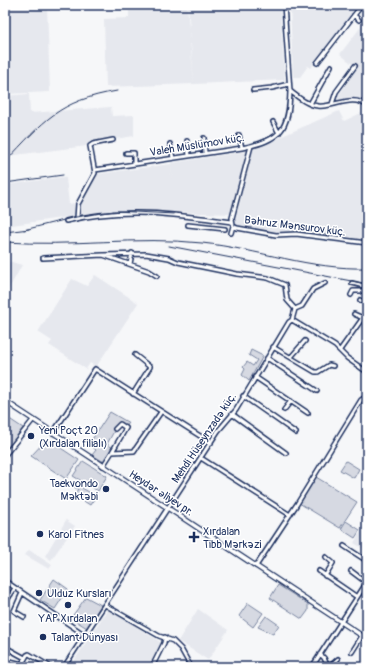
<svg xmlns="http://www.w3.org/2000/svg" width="372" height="672" font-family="Pangolin,sans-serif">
<rect width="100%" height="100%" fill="#f6f7f9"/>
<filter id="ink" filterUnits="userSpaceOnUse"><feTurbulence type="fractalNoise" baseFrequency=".025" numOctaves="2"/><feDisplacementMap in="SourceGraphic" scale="8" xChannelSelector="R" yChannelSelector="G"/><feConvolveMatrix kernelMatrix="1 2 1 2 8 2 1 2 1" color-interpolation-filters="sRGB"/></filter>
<g filter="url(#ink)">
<!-- built -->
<path fill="#e6e8ee" d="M129,5h58l7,79 -88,3 -2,-68 25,-1z
M188,5h92l5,75 -91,4z
M290,5h70l-49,63 -3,-2 -8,11h-7z
M47,6l3,86 -45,2v-87z
M363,24l4,3v71l-32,3 22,-33 -17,-14z
M29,94l1,19 81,-6 1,9 22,-1v21l-44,7 -3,3 -80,10 -2,2v-62z
M339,111l5,10 17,-8 6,11v115l-10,1 -66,-8 -13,2 -42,-7 -1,-6 18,-72z
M248,151l-16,63 -59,-2 -2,-49z
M171,164l2,48 -58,-2 -37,5v-8l19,-33z
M62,177l4,1 3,26 6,-1v13l-70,10v-41z
M12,262l10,3 -16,29 -1,-31z
M95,275l43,28 -42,64 -6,-4 -4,6 -37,-24 3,-4 -14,-9 34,-53 15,7z
M367,512v39l-13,-8 11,-18 -4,-3z
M66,520l9,6 -24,34 -6,-4z
M29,550l23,15 -3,4 -24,-14z
M108,609l54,34 -12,24h-80z
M198,609l30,21 -20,30 -30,-19z"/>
<!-- green -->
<path fill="#d6d9e2" stroke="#7884a0" d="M251,350l12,6 -14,25 -7,-6 3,-6 -2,-2 4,-5 6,4 4,-6 -8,-5z
M110,412l19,11 -4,5 -7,-4 -11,20 6,4 -9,14 -12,-7 4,-5 -7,-6z
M5,416l18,12 -18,23z
M47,439l32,21 -13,19 -35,-23z
M83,461l24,15 -9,15 -25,-15z
M346,461l13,8 -5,9 -14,-8z
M316,477l41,25 -17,26 -41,-25z
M75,484l21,12 -6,9 -16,-10 4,-6 -4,-2z
M346,521l14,9 -5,8 -14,-9z
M54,579l14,10 -13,20 -15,-9z
M278,585l30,19v7l-6,8 -32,-21z
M86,597l15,8 -14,23 -16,-10z
M248,603l15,10 -10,14 -14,-11z
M266,616l13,9 -6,9 -15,-7z"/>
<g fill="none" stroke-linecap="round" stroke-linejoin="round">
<!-- minor casing -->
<g stroke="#1b2f5e" stroke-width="6">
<path id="minor" d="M284,5l6,86c8,6 17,14 28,15 15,2 35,-13 49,0
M354,15l5,5
M317,63l45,-58
M253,90l19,-2 17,-4
M310,104l21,-38
M332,104l4,-12 19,-26
M273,122l6,11
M239,135l3,13
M204,138l1,15
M187,141l2,14
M170,144l3,14
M251,146l-19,72 1,8 4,2 39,7 20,-1 71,9
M126,153h8v11
M95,170l147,-22c39,-8 47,-18 48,-57
M77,218l1,-14 17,-31 -5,-27 3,-2 20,-4
M66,221c56,-14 109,-7 166,1
M188,225l37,4
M231,233l2,-7
M103,255l43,-1 23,4 9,4 59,12 31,4 17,7 2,15 8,9
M43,258l60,-3 46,16 8,5
M130,264l2,-11
M352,283l12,3 3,8
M351,295l2,-4h13
M360,300l7,4
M295,309l7,-3 11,-17 12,-6
M354,314l9,4
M292,320l43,26 12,12 20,14
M273,347l42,25h3l11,-7 4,1
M340,350l27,-38
M291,357l14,-16
M267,358l50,33
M255,377l53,36
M133,394l17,-27 -15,-12
M243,396l53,37
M284,410l7,-9
M232,414l54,39
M53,433l42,-64 116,74
M112,452l14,-24 -6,-4 -5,5
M5,455l28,-35
M201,458l89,57
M103,466l9,-14 22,-1 27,-39
M344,546l23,15
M256,566l41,-62 64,-104 6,-4
M319,571l38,26
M351,571l16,12
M325,576l8,-13 -7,-6
M5,581l80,54
M22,593l-8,18 10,6
M5,603l10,-15
M105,605l54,31 14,5 8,8 10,18
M365,621h2
M5,647l20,11
M352,652l10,-16
M320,654l4,4 4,9
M10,661l12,3 4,3
M22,664l5,-9 2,-1 22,13
M64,667l154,-236 18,-21 53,-88 3,-2 3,-11
M152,667l12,-24 1,-6
M312,667l55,-85
M329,667l9,-8"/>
</g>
<!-- major casing -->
<g stroke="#1b2f5e" stroke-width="6">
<path id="major" d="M5,401l362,238"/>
</g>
<!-- minor -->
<use href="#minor" stroke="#fff" stroke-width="3"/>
<!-- major -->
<use href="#major" stroke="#fff" stroke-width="3.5"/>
<!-- rail -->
<path stroke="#1b2f5e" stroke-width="1" d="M5,162c40,-42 53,-61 112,-71
M5,183l58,-8
M24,230l52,-13 38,-6 60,3
M5,232l24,-3
M5,242c66,5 132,-6 197,1 56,6 109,27 165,25
M169,246l198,38"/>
</g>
</g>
<!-- markers -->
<g fill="#1b2f5e" stroke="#fff" stroke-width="1.5">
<circle cx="31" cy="436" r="4"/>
<circle cx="106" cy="489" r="4"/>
<circle cx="40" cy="534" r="4"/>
<path d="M192 531h4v4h4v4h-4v4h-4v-4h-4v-4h4z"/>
<circle cx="39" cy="593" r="4"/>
<circle cx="68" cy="605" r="4"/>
<circle cx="43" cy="637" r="4"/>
</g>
<g text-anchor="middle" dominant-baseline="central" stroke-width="3" stroke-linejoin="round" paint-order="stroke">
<!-- street labels -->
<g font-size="11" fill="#1b2f5e" stroke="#fff">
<text transform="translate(197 145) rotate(-9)">Valeh Müslümov küç.</text>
<text transform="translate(295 226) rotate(7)">Bəhruz Mənsurov küç.</text>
<text transform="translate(204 438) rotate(-56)">Mehdi Hüseynzadə küç.</text>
<text transform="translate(161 493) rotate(33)">Heydər Əliyev pr.</text>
</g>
<!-- poi labels -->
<g font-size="11" fill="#1b2f5e" stroke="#fff" text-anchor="start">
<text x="39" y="430">Yeni Poçt 20<tspan x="39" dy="13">(Xırdalan filialı)</tspan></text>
<text x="98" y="483" text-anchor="end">Taekvondo<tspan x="98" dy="13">Məktəbi</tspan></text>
<text x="203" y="531">Xırdalan<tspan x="203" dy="13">Tibb Mərkəzi</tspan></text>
<text x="48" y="534">Karol Fitnes</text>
<text x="47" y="593">Ulduz Kursları</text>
<text x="68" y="618" text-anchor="middle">YAP Xırdalan</text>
<text x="51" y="637">Talant Dünyası</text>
</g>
</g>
<!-- margin -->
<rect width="372" height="672" fill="none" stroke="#fff" stroke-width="20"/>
<rect x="10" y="10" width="352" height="652" fill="none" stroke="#1b2f5e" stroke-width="1.5" filter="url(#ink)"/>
</svg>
